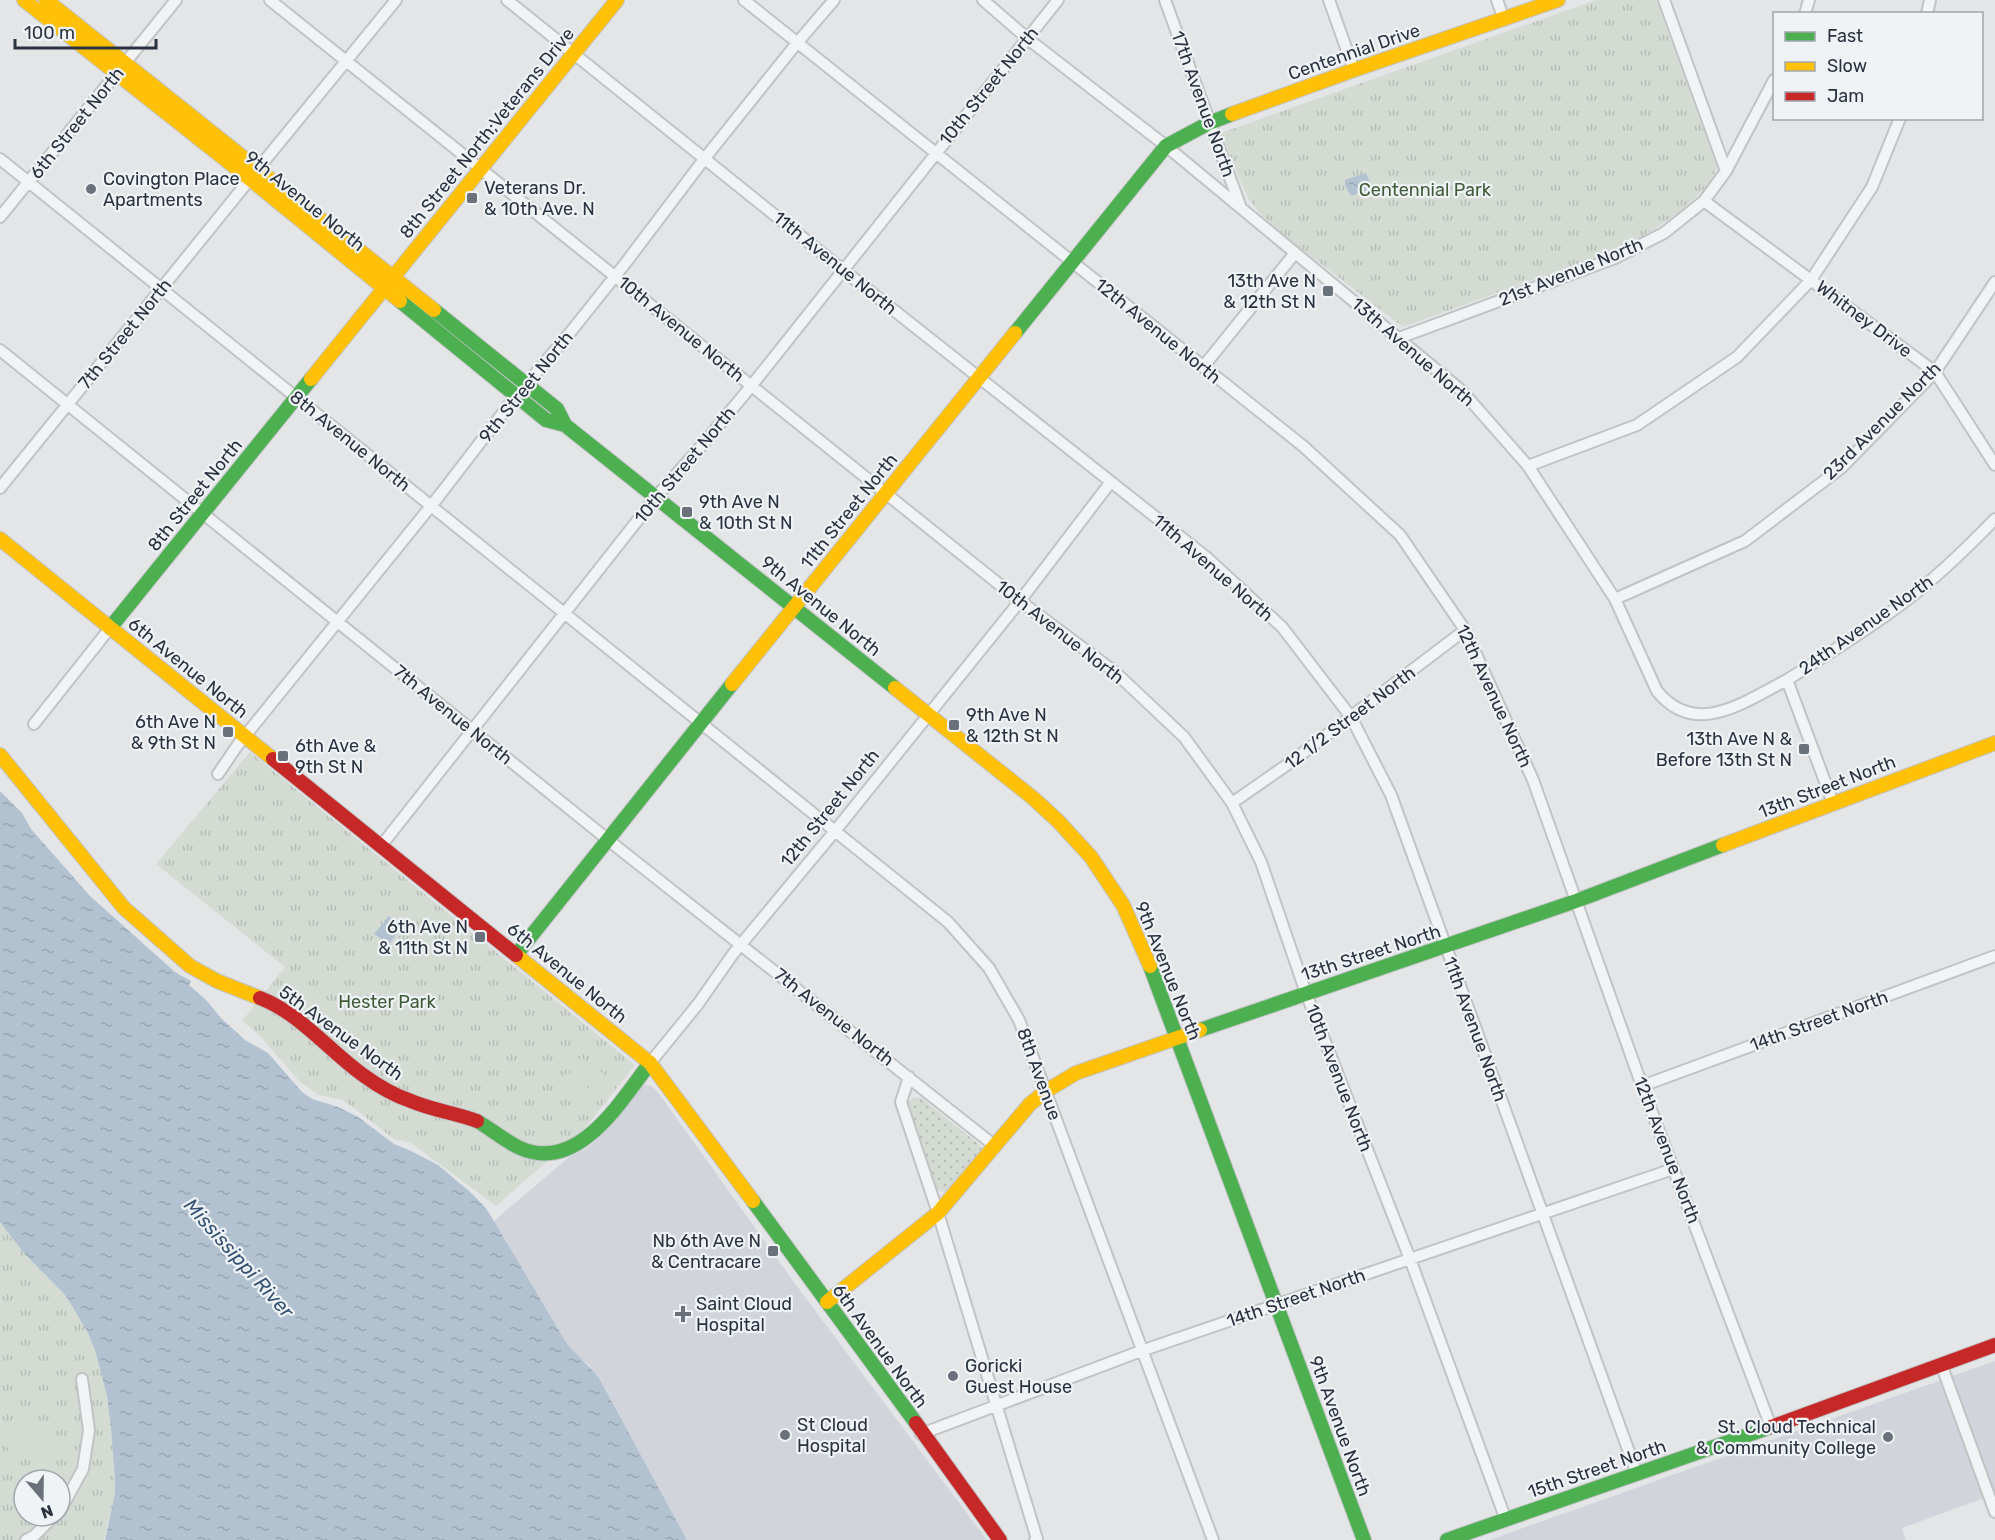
<svg xmlns="http://www.w3.org/2000/svg" width="1995" height="1540" font-family="Rubik,sans-serif">
<defs>
<pattern id="grass-dots" width="8" height="8" patternUnits="userSpaceOnUse" patternTransform="scale(1.5)"><rect width="8" height="8" fill="#d4dbd3"/><path d="M2 2h.1M6 6h.1" fill="none" stroke="#b6bcb6" stroke-width="1.8" stroke-linecap="round"/></pattern>
<pattern id="park-tufts" width="24" height="20" patternUnits="userSpaceOnUse" patternTransform="scale(1.5)"><rect width="24" height="20" fill="#d4dbd3"/><path d="M3 7l-1-3M5 7V3M7 7l1-3M15 17l-1-3M17 17v-4M19 17l1-3" fill="none" stroke="#b6bcb6"/></pattern>
<pattern id="water-ripples" width="26" height="14" patternUnits="userSpaceOnUse" patternTransform="scale(1.5)"><rect width="26" height="14" fill="#b2c2d1"/><path d="M2 4q2-2 4 0t4 0M15 11q2-2 4 0t4 0" fill="none" stroke="#99a7b4"/></pattern>
</defs>
<rect width="100%" height="100%" fill="#e3e5e7"/>
<!-- built -->
<path fill="#d1d4da" d="M645,1085l7,1 8,9 136,190 191,255h-300l-88,-162 -11,-14 -11,-8 -10,-12 -73,-123 75,-64 17,-8 15,-13 38,-48z
M1995,1361v133l-93,34 4,12h-417z"/>
<!-- grass -->
<path fill="url(#grass-dots)" d="M914,1097l7,1 60,48 1,3 -34,42 -5,1 -7,-4 -28,-80v-5z"/>
<!-- park -->
<path fill="url(#park-tufts)" fill-rule="evenodd" d="M1596,0h60l61,167c-9,31 -66,65 -93,80l-221,80 -126,-97 -19,-19 -9,-12 -8,-16 -20,-50z
M250,752l385,313 -49,62 -90,79 -85,-63 -17,-4 -51,-39 -24,-5 -20,-14 -40,-46 -17,-14 43,-54 -129,-103z
M0,1222l23,30 43,44 22,37 7,17 12,46 4,33 4,51v13l-11,47h-104zM24,1480h36v36h-36z"/>
<!-- pitch -->
<path fill="#d4dbd3" d="M581,1057l26,20 -10,12 -25,-20z
M568,1072l25,21 -10,12 -25,-22z
M21,1421l13,3 4,15 14,6 -4,10 -8,3 -4,-8 -17,3 -10,-3c-9,-14 -5,-24 12,-29z"/>
<!-- water -->
<path fill="url(#water-ripples)" d="M1366,173l5,11v5l-20,7 -6,-11v-5z
M0,791l22,22 9,16 59,67 85,76 16,9 -2,4 17,15 15,18 24,22 23,13 34,39 10,7 26,8 20,10 36,27 17,7 27,14 31,26 16,16 9,14 73,123c10,12 22,21 32,34l88,162h-582l10,-47v-13l-4,-51 -4,-33 -12,-46 -7,-17 -22,-37 -43,-44 -23,-30z
M389,916l14,11 -14,17 -15,-10z"/>
<g fill="none" stroke-linecap="round" stroke-linejoin="round">
<!-- street casing -->
<g stroke="#c1c3c5" stroke-width="14">
<path id="street" d="M270,0l750,601 95,71 69,65 48,66 29,59 45,131 104,266 96,261
M507,0l336,270 363,287 76,70 69,90 40,78 246,679
M744,0l559,446 97,89 65,95 68,150 109,306 129,341
M983,0l45,39 138,107 296,245 66,75 87,133 42,92c39,48 88,10 130,-11l46,123
M1165,0l76,208
M1329,0l25,70
M1497,0l7,20
M1664,0l62,171
M1805,14l4,-14
M1927,14l3,-14
M0,159l948,763 41,46 30,52 194,520
M257,170l139,-170
M1704,201l231,171 60,93
M0,217l176,-217
M1399,338l216,-80 49,-25 40,-32 22,-30 48,-91
M0,350l617,497 378,299
M1203,367l92,-114
M1528,466l109,-41 100,-68 74,-77 61,-93 28,-69
M0,488l250,-309
M1615,599l130,-58 96,-73 94,-96 60,-90
M1787,680c39,-25 79,-49 116,-77 33,-25 63,-54 92,-84
M34,724l76,-96
M218,774l19,-28 202,-250 73,-95 57,-67 55,-69 81,-107 92,-115 37,-43
M1232,803l59,-41 174,-132
M381,846l275,-349 49,-55 47,-57 306,-385
M650,1063l48,-59 35,-50 102,-123 185,-230 90,-118
M909,1077l-8,25 37,111 99,326 -2,1
M1642,1086l353,-130
M1941,1364l54,148
M921,1434l220,-83 532,-182
M60,1511l23,-42 6,-39 -7,-51
M26,1540l8,-4 20,-20"/>
</g>
<!-- fast casing -->
<g stroke="#c1c3c5" stroke-width="16">
<path id="fast" d="M400,301l146,119 19,5 330,263
M434,310l123,99 8,16
M1015,333l151,-187 43,-23 23,-9
M110,628l201,-249
M516,955l216,-271
M1150,966l214,574
M1200,1030l376,-129 147,-56
M477,1121c14,8 28,20 43,27 58,26 101,-47 130,-85
M753,1201l163,222
M1447,1540l324,-113"/>
</g>
<!-- slow casing -->
<g stroke="#c1c3c5" stroke-width="16">
<path id="slow" d="M24,0l226,179 150,122
M46,0l388,310
M1232,114l122,-44 204,-70
M311,379l306,-379
M0,539l273,220
M732,684l283,-351
M895,688l138,110 25,23 33,36 32,48 27,61
M0,755l124,153 66,58 27,15 43,17
M1723,845l272,-102
M516,955l134,108 103,138
M827,1302l111,-89 92,-109 16,-13 30,-18 124,-43"/>
</g>
<!-- jam casing -->
<g stroke="#c1c3c5" stroke-width="16">
<path id="jam" d="M273,759l243,196
M260,998c41,16 68,52 103,77 15,11 30,20 48,26 21,9 44,12 66,20
M916,1423l84,117
M1771,1427l224,-82"/>
</g>
<!-- street -->
<use href="#street" stroke="#f1f3f4" stroke-width="10"/>
<!-- fast -->
<use href="#fast" stroke="#4caf50" stroke-width="14"/>
<!-- slow -->
<use href="#slow" stroke="#ffc107" stroke-width="14"/>
<!-- jam -->
<use href="#jam" stroke="#c62828" stroke-width="14"/>
</g>
<!-- markers -->
<g fill="#6b717a" stroke="#f0f3f6" stroke-width="2">
<circle cx="91" cy="189" r="6"/>
<rect x="466" y="192" width="12" height="12" rx="3"/>
<rect x="1322" y="285" width="12" height="12" rx="3"/>
<rect x="681" y="506" width="12" height="12" rx="3"/>
<rect x="948" y="719" width="12" height="12" rx="3"/>
<rect x="222" y="726" width="12" height="12" rx="3"/>
<rect x="1798" y="743" width="12" height="12" rx="3"/>
<rect x="277" y="750" width="12" height="12" rx="3"/>
<rect x="474" y="931" width="12" height="12" rx="3"/>
<rect x="767" y="1245" width="12" height="12" rx="3"/>
<path d="M680 1305h6v6h6v6h-6v6h-6v-6h-6v-6h6z"/>
<circle cx="953" cy="1376" r="6"/>
<circle cx="785" cy="1435" r="6"/>
<circle cx="1888" cy="1437" r="6"/>
</g>
<g text-anchor="middle" dominant-baseline="central" stroke-width="4.5" stroke-linejoin="round" paint-order="stroke">
<!-- street labels -->
<g font-size="18" fill="#2a3240" stroke="#f0f3f6">
<text transform="translate(1354 52) rotate(-19)">Centennial Drive</text>
<text transform="translate(989 86) rotate(-51)">10th Street North</text>
<text transform="translate(1203 104) rotate(70)">17th Avenue North</text>
<text transform="translate(77 123) rotate(-51)">6th Street North</text>
<text transform="translate(487 133) rotate(-51)">8th Street North;Veterans Drive</text>
<text transform="translate(305 201) rotate(39)">9th Avenue North</text>
<text transform="translate(835 263) rotate(39)">11th Avenue North</text>
<text transform="translate(1571 272) rotate(-22)">21st Avenue North</text>
<text transform="translate(1864 319) rotate(37)">Whitney Drive</text>
<text transform="translate(681 329) rotate(39)">10th Avenue North</text>
<text transform="translate(1158 331) rotate(39)">12th Avenue North</text>
<text transform="translate(125 334) rotate(-51)">7th Street North</text>
<text transform="translate(1413 352) rotate(41)">13th Avenue North</text>
<text transform="translate(526 387) rotate(-51)">9th Street North</text>
<text transform="translate(1882 421) rotate(-45)">23rd Avenue North</text>
<text transform="translate(350 441) rotate(39)">8th Avenue North</text>
<text transform="translate(685 465) rotate(-50)">10th Street North</text>
<text transform="translate(195 495) rotate(-51)">8th Street North</text>
<text transform="translate(849 511) rotate(-51)">11th Street North</text>
<text transform="translate(1213 568) rotate(41)">11th Avenue North</text>
<text transform="translate(821 606) rotate(39)">9th Avenue North</text>
<text transform="translate(1866 625) rotate(-35)">24th Avenue North</text>
<text transform="translate(1060 632) rotate(38)">10th Avenue North</text>
<text transform="translate(188 668) rotate(39)">6th Avenue North</text>
<text transform="translate(1494 696) rotate(65)">12th Avenue North</text>
<text transform="translate(453 715) rotate(39)">7th Avenue North</text>
<text transform="translate(1350 718) rotate(-37)">12 1/2 Street North</text>
<text transform="translate(1827 787) rotate(-21)">13th Street North</text>
<text transform="translate(830 808) rotate(-51)">12th Street North</text>
<text transform="translate(1371 953) rotate(-18)">13th Street North</text>
<text transform="translate(1168 971) rotate(68)">9th Avenue North</text>
<text transform="translate(567 973) rotate(39)">6th Avenue North</text>
<text transform="translate(834 1017) rotate(38)">7th Avenue North</text>
<text transform="translate(1819 1021) rotate(-20)">14th Street North</text>
<text transform="translate(1475 1029) rotate(70)">11th Avenue North</text>
<text transform="translate(341 1033) rotate(36)">5th Avenue North</text>
<text transform="translate(1039 1074) rotate(70)">8th Avenue</text>
<text transform="translate(1339 1078) rotate(69)">10th Avenue North</text>
<text transform="translate(1667 1150) rotate(69)">12th Avenue North</text>
<text transform="translate(1296 1298) rotate(-19)">14th Street North</text>
<text transform="translate(880 1346) rotate(54)">6th Avenue North</text>
<text transform="translate(1340 1426) rotate(70)">9th Avenue North</text>
<text transform="translate(1597 1469) rotate(-19)">15th Street North</text>
</g>
<!-- poi labels -->
<g font-size="18" fill="#2a3240" stroke="#f0f3f6" text-anchor="start">
<text x="103" y="179">Covington Place<tspan x="103" dy="21">Apartments</tspan></text>
<text x="484" y="188">Veterans Dr.<tspan x="484" dy="21">&amp; 10th Ave. N</tspan></text>
<text x="1316" y="281" text-anchor="end">13th Ave N<tspan x="1316" dy="21">&amp; 12th St N</tspan></text>
<text x="699" y="502">9th Ave N<tspan x="699" dy="21">&amp; 10th St N</tspan></text>
<text x="966" y="715">9th Ave N<tspan x="966" dy="21">&amp; 12th St N</tspan></text>
<text x="216" y="722" text-anchor="end">6th Ave N<tspan x="216" dy="21">&amp; 9th St N</tspan></text>
<text x="1792" y="739" text-anchor="end">13th Ave N &amp;<tspan x="1792" dy="21">Before 13th St N</tspan></text>
<text x="295" y="746">6th Ave &amp;<tspan x="295" dy="21">9th St N</tspan></text>
<text x="468" y="927" text-anchor="end">6th Ave N<tspan x="468" dy="21">&amp; 11th St N</tspan></text>
<text x="761" y="1241" text-anchor="end">Nb 6th Ave N<tspan x="761" dy="21">&amp; Centracare</tspan></text>
<text x="696" y="1304">Saint Cloud<tspan x="696" dy="21">Hospital</tspan></text>
<text x="965" y="1366">Goricki<tspan x="965" dy="21">Guest House</tspan></text>
<text x="797" y="1425">St Cloud<tspan x="797" dy="21">Hospital</tspan></text>
<text x="1876" y="1427" text-anchor="end">St. Cloud Technical<tspan x="1876" dy="21">&amp; Community College</tspan></text>
</g>
<!-- park labels -->
<g font-size="18" fill="#3f5b38" stroke="#f0f3f6">
<text x="1425" y="190">Centennial Park</text>
<text x="387" y="1002">Hester Park</text>
</g>
<!-- water labels -->
<g font-size="20" font-style="italic" fill="#365272" stroke="#f0f3f6">
<text transform="translate(239 1258) rotate(48)">Mississippi River</text>
</g>
</g>
<!-- legend -->
<rect x="1773" y="12" width="210" height="108" fill="#f0f3f6" stroke="#a1a6ad" stroke-width="1.5"/>
<rect x="1785" y="32" width="30" height="9" fill="#4caf50" stroke="#a1a6ad" stroke-width="1.5"/>
<text x="1827" y="42" font-size="18" fill="#2a3240">Fast</text>
<rect x="1785" y="62" width="30" height="9" fill="#ffc107" stroke="#a1a6ad" stroke-width="1.5"/>
<text x="1827" y="72" font-size="18" fill="#2a3240">Slow</text>
<rect x="1785" y="92" width="30" height="9" fill="#c62828" stroke="#a1a6ad" stroke-width="1.5"/>
<text x="1827" y="102" font-size="18" fill="#2a3240">Jam</text>
<!-- north arrow -->
<g transform="translate(42 1498) rotate(160)"><circle r="28" fill="#f0f3f6" stroke="#a1a6ad" stroke-width="1.5"/>
<path d="M0-4.5L10 22L0 15L-10 22Z" fill="#6b717a"/>
<text y="-9" font-size="16" font-weight="bold" text-anchor="middle" fill="#2a3240">N</text>
</g>
<!-- scale -->
<path d="M15 39v9h141v-9" fill="none" stroke="#2a3240" stroke-width="3"/>
<text x="24" y="39" font-size="18" fill="#2a3240" stroke="#f0f3f6" stroke-width="4.5" paint-order="stroke">100 m</text>
</svg>
